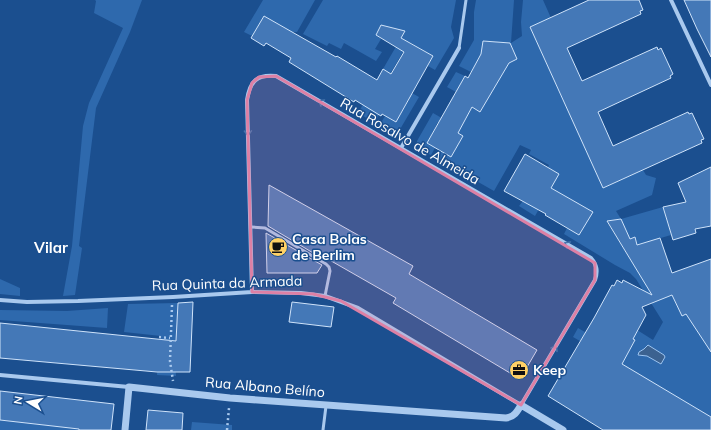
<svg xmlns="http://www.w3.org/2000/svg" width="711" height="430" font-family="Mulish,sans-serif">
<rect width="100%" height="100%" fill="#1b4f8f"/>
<!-- green -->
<path fill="#2e69ad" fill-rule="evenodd" d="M95,0h47l-12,32 -34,76 -17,138 3,2 -7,47 -12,1 9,-50 11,-120 6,-23 34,-75 -29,-15 2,-12z
M263,0h52l-18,32h-6l-27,-16 -12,20 -8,-4z
M323,0h133l-5,27 3,11 -19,32 -7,-4 5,-10 -24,-14 -19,32 -7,-5 22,-38 -24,-6 -5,10 5,4 -6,10 7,3 -6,9 -32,-18 -3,6 -12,-6 -2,3 -24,-12z
M476,0h38l-3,43 11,-7 -1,-14 2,-22h20l8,18 -21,9 73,161 40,-18 3,5 10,3 -4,17 -36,16 5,8 42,-12 8,28 -34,10 -2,-8 -5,2 -23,-17 49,79 16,-6 5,10 15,-2 19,48v66l-138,-80 5,-9 48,28 9,-15 -6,-4 5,-9 19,12 10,-18 -27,-43 -6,-6 -15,-8 -51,-31 3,-6 12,7 13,-23 -41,-24 -16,28 -16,-10 28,-36 2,-5 -20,-11 2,-4 -11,-5 -26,46 -58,-33 4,-7 11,6 12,-21 -7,-4 10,-14 -19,-11 6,-11 27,16 22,-38 -24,-14 -7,12 -12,-6 15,-26v-28zM483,41l27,2 7,16 -9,4z
M456,72l9,4 -9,16 -9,-5z
M379,77l-9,32 9,6 -4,8 -17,-10z
M401,87l18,10 -20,34c-8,3 -13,-1 -20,-5l6,-10 11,6 13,-22z
M433,113l19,11 -3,4 -11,-6 -11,21 8,5 -4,7c-6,-3 -15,-6 -14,-14z
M0,279l20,9v8l-20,-2z
M178,303l-3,58 1,15 -19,-1 4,-39 -37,-4 4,-28z
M108,308l-1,20 -107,-8v-10l67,1z
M0,420l79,9v1h-79z
M192,422l40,3v5h-41z"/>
<!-- water -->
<path fill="#3c6290" stroke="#9cc4f0" d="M648,345l16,10 1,2 -4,7 -14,-8 -9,-1 1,-3 5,-3z"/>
<!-- building -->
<path fill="#4478b7" stroke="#cfe3fa" d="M589,0h50l4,10 -3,1 1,3 -74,34 15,33 75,-34 1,3 3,-2 12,26 -3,2 1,2 -73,34 15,34 75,-34 1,2 3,-1 12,26 -3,1 1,3 -99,45 -73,-161z
M684,0h27v57l-14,-28z
M264,16l72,41 1,-1 40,24 6,-11 8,5 13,-22 -28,-17 5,-10 24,6 -4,7 32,18 -37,66 -14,-8 -1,2 -26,-16 -1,2 -65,-40 2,-4 -25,-15 -2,3 -13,-8z
M483,41l27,2 7,16 -8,4 -29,49 -8,-5 -14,26 5,3 -12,21 -24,-14 38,-67 3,2 13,-24z
M525,154l34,20 -8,14 42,24 -14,23 -34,-20 1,-1 -42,-23z
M711,167v59l-16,3 1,4 -23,7 -10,-33 23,-5 -8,-19z
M269,185l144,81 -4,8 128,76 -17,29 -127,-76 3,-5 -70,-40 -1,2 -57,-34z
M621,219l9,20 5,-2 2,8 23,-7 12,35 39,-14v93l-25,-38 -4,2 -10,-21 -30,12 4,8 -13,24 2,1 -13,24 89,53v13h-108l-55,-34 46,-78 18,-33 2,1 3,-6 5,3 1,-3 29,15 -45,-74z
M266,233l56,32 -5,8h-50z
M193,302l-3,70h-33l-157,-14v-35l176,18 2,-38z
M292,302l42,5 -3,20 -42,-5z
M0,391l114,13 -3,26h-32v-1l-79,-9z
M148,410l35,3 -1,17h-36z"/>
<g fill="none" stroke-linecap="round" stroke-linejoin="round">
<!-- path -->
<path stroke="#a9c9ee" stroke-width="2.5" stroke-dasharray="2 3" stroke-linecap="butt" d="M172,305l-2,56 3,20
M159,337l11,1
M227,430l2,-22"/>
<!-- service -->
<path stroke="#a9c9ee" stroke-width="3" d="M459,48l7,-48
M251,227l14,1 61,36 3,3 1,4 -5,25
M323,430l3,-24"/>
<!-- minor -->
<path stroke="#a9c9ee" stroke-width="4" d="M671,0l40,85
M401,148l58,-100
M0,300l27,2 51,-1 95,-4 79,-5 49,1 24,3 33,12 163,97 74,-125c3,-9 2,-15 -4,-22l-315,-182c-19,-2 -26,5 -29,24l5,192
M0,375l129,12"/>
<!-- tertiary -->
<path stroke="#a9c9ee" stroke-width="7" d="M125,430l4,-43 101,11 276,20c8,-1 11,-6 15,-13l42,25"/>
</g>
<!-- one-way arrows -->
<defs><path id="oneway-chevron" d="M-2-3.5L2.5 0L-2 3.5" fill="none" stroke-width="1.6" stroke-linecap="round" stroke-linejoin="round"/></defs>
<g stroke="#4674ac">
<use href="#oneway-chevron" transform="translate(321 102) rotate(-150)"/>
<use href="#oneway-chevron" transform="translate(248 133) rotate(88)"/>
<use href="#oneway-chevron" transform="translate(567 244) rotate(-150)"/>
<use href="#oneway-chevron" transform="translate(555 348) rotate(-60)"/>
</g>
<!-- marked area -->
<path fill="#dd80a5" fill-opacity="0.2" stroke="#dd80a5" stroke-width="3" stroke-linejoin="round" d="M276,76l319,187v17l-74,125 -180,-104 -28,-7 -61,-2 -5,-192 5,-17 7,-6z"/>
<!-- icons -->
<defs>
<g id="cafe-disc" transform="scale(1)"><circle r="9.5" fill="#ffd166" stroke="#1b4f8f"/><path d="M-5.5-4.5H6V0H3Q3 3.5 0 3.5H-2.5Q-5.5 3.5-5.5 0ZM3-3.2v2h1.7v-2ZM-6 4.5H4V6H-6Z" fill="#111"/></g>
<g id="office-disc" transform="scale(1)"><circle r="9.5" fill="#ffd166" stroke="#1b4f8f"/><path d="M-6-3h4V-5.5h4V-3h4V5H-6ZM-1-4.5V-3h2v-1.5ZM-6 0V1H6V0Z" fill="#111"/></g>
</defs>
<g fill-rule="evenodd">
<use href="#cafe-disc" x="278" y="247"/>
<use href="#office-disc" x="519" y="370"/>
</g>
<g text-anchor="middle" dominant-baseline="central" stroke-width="3" stroke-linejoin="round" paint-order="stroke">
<!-- street labels -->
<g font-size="14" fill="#fff" stroke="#1b4f8f">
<text transform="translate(410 141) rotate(30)">Rua Rosalvo de Almeida</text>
<text transform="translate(227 283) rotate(-2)">Rua Quinta da Armada</text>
<text transform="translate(265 387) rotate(5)">Rua Albano Belíno</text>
</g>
<!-- poi labels -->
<g font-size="14" font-weight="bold" fill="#fff" stroke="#1b4f8f" text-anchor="start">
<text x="292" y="239">Casa Bolas<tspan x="292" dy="16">de Berlim</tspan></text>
<text x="533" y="370">Keep</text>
</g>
<!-- neighbourhood labels -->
<g font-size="15" font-weight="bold" fill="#fff" stroke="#1b4f8f">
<text x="51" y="247">Vilar</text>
</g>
</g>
<!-- north arrow -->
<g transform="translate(28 402) rotate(280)" stroke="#1b4f8f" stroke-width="3" paint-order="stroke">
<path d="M0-3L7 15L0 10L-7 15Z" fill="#ffffff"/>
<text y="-6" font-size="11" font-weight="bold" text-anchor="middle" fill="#ffffff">N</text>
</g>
</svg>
